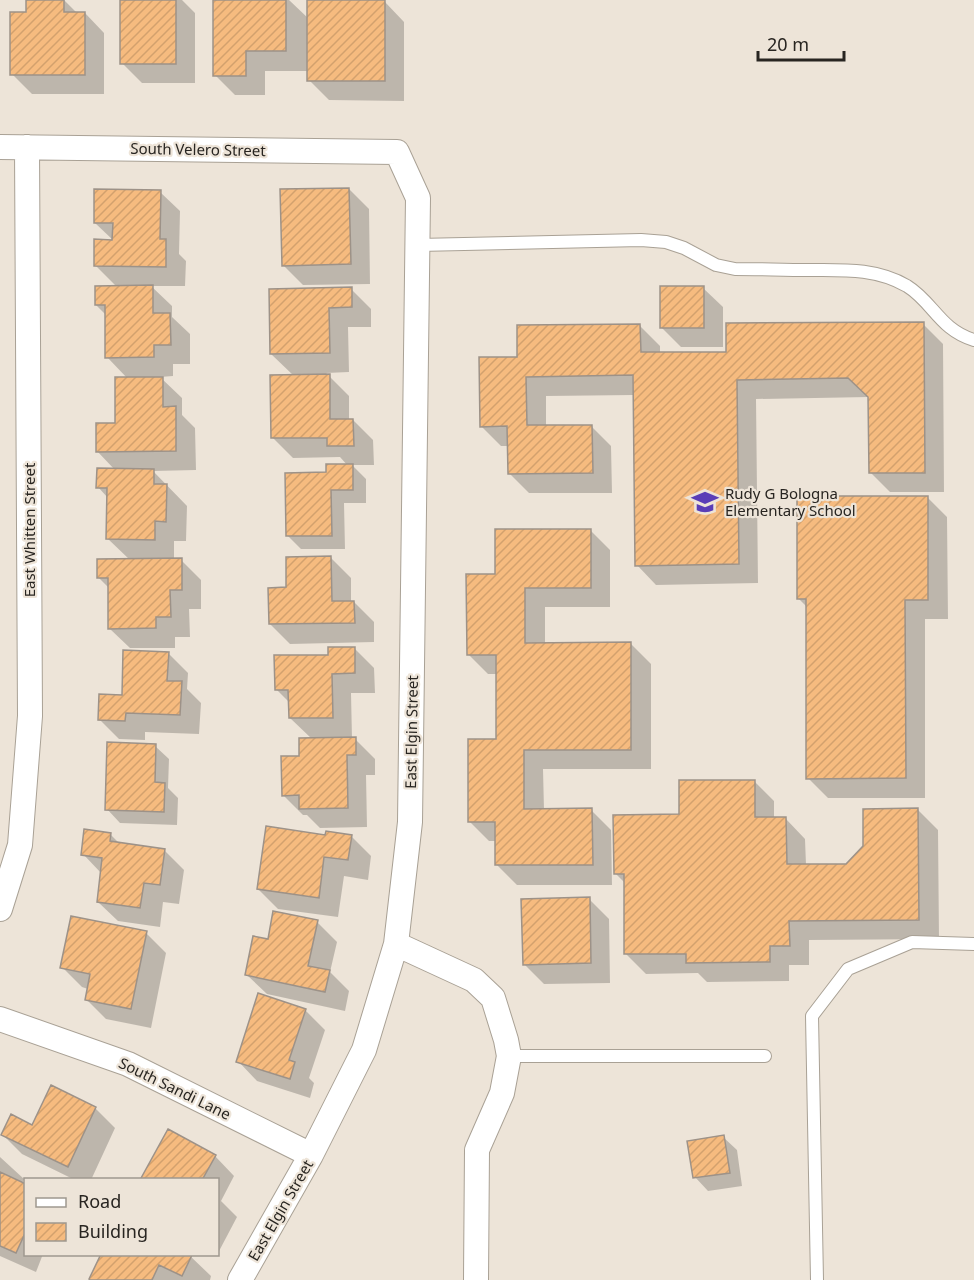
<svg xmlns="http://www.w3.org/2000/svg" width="974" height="1280" font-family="'Noto Sans',sans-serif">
<defs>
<pattern id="building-hatch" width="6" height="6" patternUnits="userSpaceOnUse" patternTransform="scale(1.5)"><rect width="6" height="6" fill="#f6bb7f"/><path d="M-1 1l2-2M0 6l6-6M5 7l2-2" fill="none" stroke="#d3a16d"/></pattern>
</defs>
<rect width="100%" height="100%" fill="#ede4d8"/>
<!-- shadow -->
<path fill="#0003" d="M28,0h36l13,13h8l19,20v61h-72l-20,-20 16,-61z
M122,0h60l13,13v70h-53l-20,-20z
M215,0h74l20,19 76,-17 19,20v79l-75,-1 -20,-20v-9h-44v24h-30l-20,-20z
M349,189l20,20 1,75 -67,1 -20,-20z
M160,192l20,19 -1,43 7,7 -1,25h-34l21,20v11l18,17v30h-17v12l-13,1 22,21v17l13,13 1,42 -43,1 34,35 -1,35h-12v19h7l20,20v29h-12l1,28h-15v11h-45l-20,-19 -1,-41 -10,-10 31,-18 -23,-22 1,-40 -10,-11 17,-17 -18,-19 20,-27 11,-45 -21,-22 -1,-42 -10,-10 21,-18 -22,-22 19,-24 -19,-18z
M703,288l20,19v40h-42l-20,-20z
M351,289l20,20v18h-23l1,45 -23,1 23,23v25l4,-1 20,20 1,25h-22l14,14v24h-22l1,46h-44l-13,-13 40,-62 20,-8 -8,-9 -47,1 -20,-20 21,-62 -23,-22z
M923,324l20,20 1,148h-54l-20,-20 -1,-75 -113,2 2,184 -102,2 -19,-20 -3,-170 -88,1v31l45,-1 20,20 1,47h-83l-20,-20v-27h-8l-20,-20 38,-67 121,-33 20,20v8l68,-1z
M927,497l20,20 1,102h-23v179h-97l-20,-20v-170l-10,-10z
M590,530l20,20v57h-65v37h86l20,20v105h-108l1,41h47l20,20 1,55h-95l-20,-20 -1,-24h-7l-20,-20 29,-80v-67h-10l-20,-20 29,-78z
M331,558l20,20v24h3l20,20v20l-84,2 -20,-20 18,-35z
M354,648l20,20 1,25h-24l1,46h3l20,20v16h-9l1,52 -47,1 -13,-13h-4l-20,-20 17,-38 12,-18 -22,-21v-15l-13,-13 52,-34z
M168,653l20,20 -1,16 14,14 -2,31 -54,-2v8l-26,-1 -20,-20z
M155,746l14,13 -1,29 10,10 -1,27 -57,-2 -13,-14z
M754,781l20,20v18h12l19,20 1,26h40l72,-55 20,20 1,109 -130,1v25h-20v16l-82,1 -9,-9 -52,1 -20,-20 -1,-71 -10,-10 66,-57z
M110,834l10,10 44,6 20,20 -5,34 -16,-2 -3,25 -42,-6 -20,-19 4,-28 -19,-20z
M351,836l20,20 -3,24 -24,-4 -6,41 -60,-8 -20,-20 68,-52z
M589,899l20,20 1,64 -66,1 -20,-20z
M317,922l20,20 -7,30 19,19 -4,20 -78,-17 -20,-19 22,-34z
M146,933l20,20 -15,75 -45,-9 -20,-20 2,-10 -6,-2 -20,-20z
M305,1010l20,20 -16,48 5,5 -4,15 -53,-17 -19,-20z
M95,1108l20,20 -24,52h-16l-53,-26 -20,-20z
M723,1137l14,13 5,36 -34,5 -13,-14z
M215,1156l19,20 -13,25 16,16 -19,36v-73h-76z
M0,1157l24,22 -2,4 4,2v69h17l-7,18 -36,-16z
M188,1254l23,22 -1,4h-118z"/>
<!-- building -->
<path fill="url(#building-hatch)" stroke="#9d9288" stroke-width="1.5" d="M26,0h38v12h21v63h-75v-63h16z
M120,0h56v64h-56z
M213,0h73v51h-40v25h-33z
M307,0h78v81h-78z
M349,188l2,76 -69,2 -2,-77z
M94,189l67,1 -1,49h6v28l-72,-1v-27l18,1 1,-17h-19z
M153,285v28h17l1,32h-17v12l-49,1v-53h-10v-19z
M660,286h44v42h-44z
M352,287v20l-23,1 1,45 -60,1 -1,-65z
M924,322l1,151h-56l-1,-76 -20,-19 -111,2 2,184 -104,2 -2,-191 -107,2 1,48h65l1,48 -85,1 -1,-48 -27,1 -1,-70h38v-32l123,-1 1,28h85v-29z
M330,374v45h23l1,27h-27v-8h-56l-1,-63z
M115,377h48v30l13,-1v45l-80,1v-29h19z
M326,464h27v26h-22l1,46h-46l-1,-63 41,-1z
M97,468l57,1v15h13l-1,38 -11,-1v19l-49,-1 1,-51h-11z
M797,496h131v104h-23l1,178 -100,1v-180h-9z
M495,529h96v59h-66v55l106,-1v108h-107v59l68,-1 1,57h-98v-43h-27v-83h28v-84h-29l-1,-81h29z
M331,556l1,45h22l1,22 -86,1 -1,-36 18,-1v-30z
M182,558v32h-12l1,27h-15v11l-48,1v-51h-11v-19z
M328,647h27v26l-23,1 1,44h-44l-1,-28h-13l-1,-35h54z
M123,650l46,2 -2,29h15l-2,34 -54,-2 -1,8 -27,-1 1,-26 23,1z
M356,737v18h-9l1,53 -49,1v-14l-17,1 -1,-40h18v-18z
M107,742l49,2 -1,38 10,1 -1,29 -59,-2z
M679,780h76v37h31l1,47h59l17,-18v-37l55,-1 1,112 -130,1 1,25h-20v16l-84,1v-9h-62v-80h-10l-1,-59 66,-1z
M266,826l59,9 1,-4 26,4 -4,25 -24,-3 -5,41 -62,-9z
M84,829l27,4 -1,8 55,8 -5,36 -16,-2 -4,25 -43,-6 5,-44 -21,-3z
M590,897l1,66 -68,2 -2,-66z
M273,911l45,9 -10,46 22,4 -5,22 -80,-17 8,-39 15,3z
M71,916l76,15 -16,78 -46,-9 5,-26 -30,-6z
M258,993l48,16 -17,51 6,2 -5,17 -54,-17z
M51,1085l45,22 -28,60 -67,-32 10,-21 21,11z
M168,1129l48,26 -14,25h-62z
M724,1135l6,38 -37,5 -6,-37z
M0,1172l26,12v47l-10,22 -16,-7z
M101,1254h90l1,1 -10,21 -23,-11 -7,15h-62l-1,-1z"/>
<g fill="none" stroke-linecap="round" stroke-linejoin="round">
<!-- lane casing -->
<g stroke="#a9a195" stroke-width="14">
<path id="lane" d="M418,245l223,-5 25,2 18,6 32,17 19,4c25,0 49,1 74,1 34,0 67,-2 98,16 26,16 33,44 67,54
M509,1056h256
M817,1280l-5,-264 36,-47 64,-27 62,2"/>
</g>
<!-- street casing -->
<g stroke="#a9a195" stroke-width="26">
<path id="street" d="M0,147l397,5 21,46 -8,624 -14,122 -32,106 -53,105 -71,125
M0,909l20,-64 10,-129 -3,-569
M396,944l78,36 19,18 13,42 3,16 -7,37 -25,57 -1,130
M0,1019l128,45 183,91"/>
</g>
<!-- lane -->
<use href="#lane" stroke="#fff" stroke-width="12"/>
<!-- street -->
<use href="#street" stroke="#fff" stroke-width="24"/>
</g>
<!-- icons -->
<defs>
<g id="school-bare" transform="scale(2.07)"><path d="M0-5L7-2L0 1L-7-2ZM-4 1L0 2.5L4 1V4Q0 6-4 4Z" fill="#5a3eb7" stroke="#ede4d8" stroke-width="2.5" paint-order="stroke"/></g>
</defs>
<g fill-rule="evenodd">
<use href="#school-bare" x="705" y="502"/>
</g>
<g text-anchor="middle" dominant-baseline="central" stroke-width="4.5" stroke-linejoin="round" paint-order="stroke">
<!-- street labels -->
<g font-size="15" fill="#282521" stroke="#ede4d8">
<text transform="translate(198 149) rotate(1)">South Velero Street</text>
<text transform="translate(29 530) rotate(-90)">East Whitten Street</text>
<text transform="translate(411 732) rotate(-89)">East Elgin Street</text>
<text transform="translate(175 1088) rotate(26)">South Sandi Lane</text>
<text transform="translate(280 1210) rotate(-60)">East Elgin Street</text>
</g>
<!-- poi labels -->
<g font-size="15" fill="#282521" stroke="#ede4d8" text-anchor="start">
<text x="725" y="493">Rudy G Bologna<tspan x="725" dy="17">Elementary School</tspan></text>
</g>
</g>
<!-- legend -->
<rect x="24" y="1178" width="195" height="78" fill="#ede4d8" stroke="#9e988f" stroke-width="1.5"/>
<rect x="36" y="1198" width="30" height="9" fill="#ffffff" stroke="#9e988f" stroke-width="1.5"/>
<text x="78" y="1208" font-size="18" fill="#282521">Road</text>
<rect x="36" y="1223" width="30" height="18" fill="url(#building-hatch)" stroke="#9e988f" stroke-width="1.5"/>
<text x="78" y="1238" font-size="18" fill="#282521">Building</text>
<!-- scale -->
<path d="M758 51v9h86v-9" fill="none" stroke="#282521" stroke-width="3"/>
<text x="767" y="51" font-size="18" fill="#282521" stroke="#ede4d8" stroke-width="4.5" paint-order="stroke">20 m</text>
</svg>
